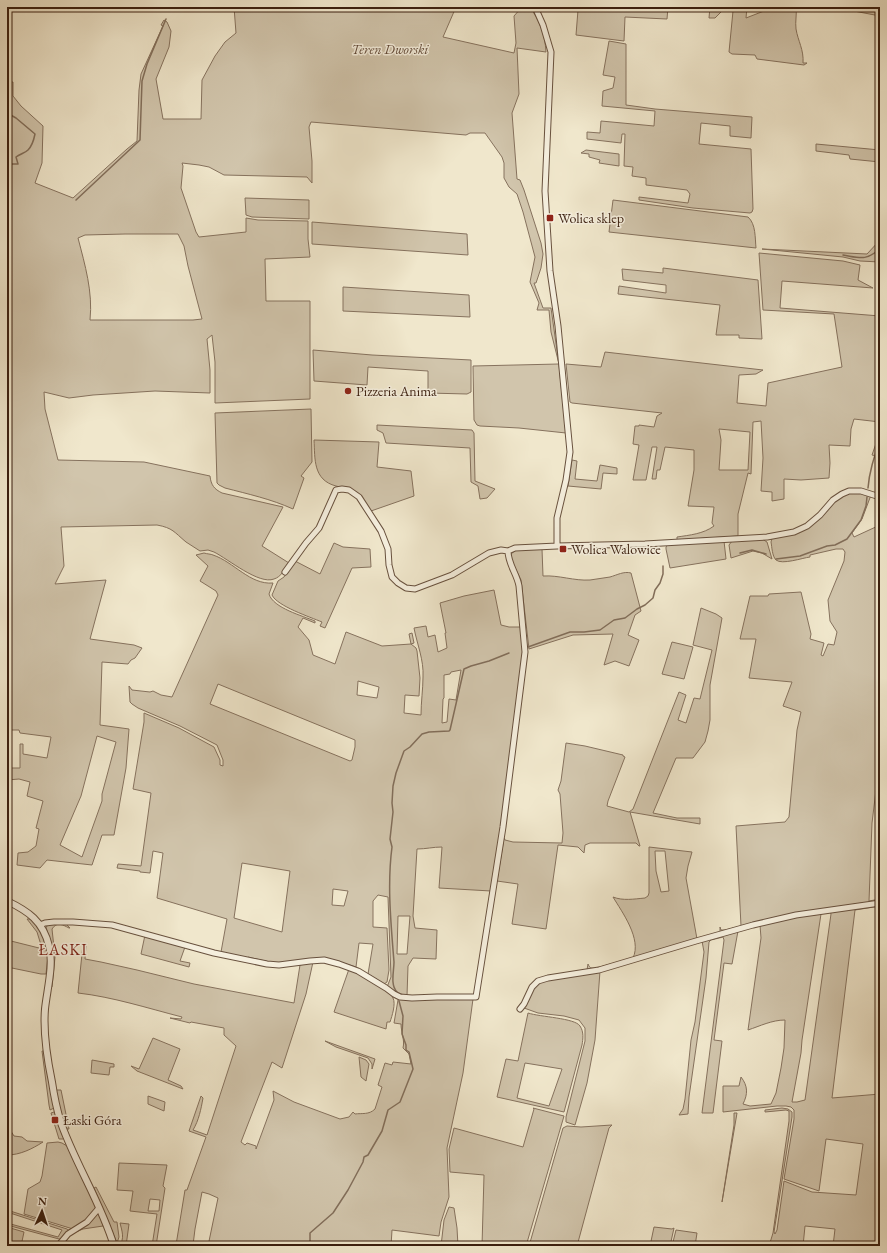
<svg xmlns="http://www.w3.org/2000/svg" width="887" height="1253" font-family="'EB Garamond',serif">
<rect width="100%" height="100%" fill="#f0e7cc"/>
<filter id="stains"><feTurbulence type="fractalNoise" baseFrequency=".005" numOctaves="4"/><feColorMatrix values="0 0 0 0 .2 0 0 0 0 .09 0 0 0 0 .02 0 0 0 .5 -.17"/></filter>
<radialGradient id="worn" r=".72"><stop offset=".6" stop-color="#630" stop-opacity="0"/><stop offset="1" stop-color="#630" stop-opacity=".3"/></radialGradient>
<!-- green -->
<path fill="#d1c5ac" stroke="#86725e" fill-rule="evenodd" d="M234,7h222l-13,30 71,16 2,-10 -2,-27 8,-9h8c10,15 15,27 16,45l-29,-4 2,46 -7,19 5,66 3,1 4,10 17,53 2,11 -2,14 -5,15h-2l9,25h8l8,57 7,68 -47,-5 -39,-2 -3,-1 -3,-5 -1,-54 86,-2 -8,-32 -2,-22h-12l2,-7 -9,-21 5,-25 -12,-45 -6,-18 -8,-7 -5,-9v-15l-2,-6 -17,-24h-15l-4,2 -155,-13 -2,5 3,34v22l-5,-6 -83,-2 -15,-8 -10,-2 -17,-2 1,3 -2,22 15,44 3,5 47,-5v-14l12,2 50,1v18l2,18 -45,2 1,42h44v98l-95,4v-41l-3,-27 -5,4 3,31v23l-55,-2 -62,4 -24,3 -25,-6 1,17 13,51 86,2 66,14c1,9 4,13 12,17l61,14 -21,39 27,17c-4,6 -8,14 -15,16 -15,6 -46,-20 -60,-27l-6,-2 -8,1c-5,-3 -9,-6 -14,-9 -12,-10 -13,-14 -29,-17l-96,2 3,39 -9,18 51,-4 -16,59 44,6 8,3 -7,10 -4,2 -3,4 -26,-2 -2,63 29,4 -3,39 -12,67h-12l-10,30 -45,-5 -7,8 -23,-3 1,-12 10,-1 8,-6 3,-17 -3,-1 7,-27 -16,-5 3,-14 -11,-3 -12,1v-12h13v-24h3v10l24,4 4,-21 -31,-4 -1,-3h-10l-2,-3v-645h6v14l8,10 22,20 -1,37 -7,20 38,15 54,-49 10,-8 2,-51 2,-16 22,-48 -2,-1 3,-5 3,2 4,9 -2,16 -13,32 7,40h38l1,-39 13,-24 10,-14 11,-9zM125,234h53l6,12 4,20 14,53 -9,1h-103c3,-28 -5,-55 -12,-82l7,-3zM97,736l19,6 -14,52v7l-20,56 -22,-12 21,-49z
M585,7h14l28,4 1,-4h40l-1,12 -42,-2 -1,24 -48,-6 2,-25 6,1z
M710,7h14l-1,3 -8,8h-6z
M728,7h19l-1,11 18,-7 2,-4h30c1,7 -1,15 0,22 2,12 8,21 7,34h4l-3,2 -47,-6 -2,-4 -23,-1 -3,-2 4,-41 -5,-1z
M833,7h47v9z
M609,41l17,3v61l29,4 97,8 -1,21 -21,-2v-10l-29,-3 -2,21 52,5 2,60 -1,3 -2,1 -57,-5 -54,-8v-3l49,6 2,-9 -3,-4 -41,-5v-7l-14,-2 1,-9 -9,-1 1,-32h-3l-1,9 -34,-4v-7l13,1 1,-12 53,5 1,-15 -53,-5 1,-15 10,-3 2,-11 -12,-2z
M816,144l64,6v12l-30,-3 -1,-4 -33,-4z
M586,150l33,4v12l-20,-3 1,-3 -11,-3v-3l-8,-1z
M245,198l64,2v19l-57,-2 -6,-2z
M613,200l135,17c8,7 7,21 8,31l-147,-16z
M312,222l155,12 1,21 -156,-11z
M880,240v22l-20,-1 -17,-4 -81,-8 105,5z
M759,253l84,8 17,4 -2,15 15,8 -91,-7 -2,27 100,8v106l-26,-3 -3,10 -1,17 -21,-1 1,18 -1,15 -28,2 -17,-1v20l-12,2v-9l-11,-1 2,-33 -2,-37 -8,1 -2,52 -3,-1 -10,41v22l-61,4v-3c13,-2 26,-3 37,-11l-2,-3 2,-16 -26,-1 6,-36v-20l-29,-3 -5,23h-3l-1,9h-4l5,-32h-5l-6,33h-13l6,-35 -6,-1 2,-18h4v-1l15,2 3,-11 5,-3 -90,-10 -2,-1 -4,-38 35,3 4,-15 158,18 -7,4 -17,1 -2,28 29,3 2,-23 74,-16 -8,-53 -71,-4zM719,429l31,3 -2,38h-29l2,-30z
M663,268l95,12 4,59 -23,-1v-3h-23l4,-30 -102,-11 1,-8 47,7v-8l-43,-5 -1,-11 41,4z
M343,287l126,8 1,22 -127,-6z
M313,350l59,5 99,5v32l-4,2 -39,-1v-22l-60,-4 -1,18 -53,-4z
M311,409l1,53 -11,14 3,2 -11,31c-22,-10 -45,-15 -68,-21l-6,-3 -2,-2 -2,-70z
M377,425l95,5 2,3 1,48 20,8 -8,9 -7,1 -2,-13 -7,-4 -1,-34 -84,-5 -3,-10 -6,-3z
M880,432v25l-8,-2z
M314,440l65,2 -2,25 34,4 3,25 -43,15c-6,-6 -13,-17 -20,-21 -3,-3 -10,-2 -15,-4 -23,-6 -21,-27 -22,-46z
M572,460l5,1 -2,18 22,2 3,-16 17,3v6l-14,-1 -2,16 -33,-3z
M859,492l12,3 -9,24 -10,14 2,4 26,-12v232l-8,66 -3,78 11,-2v2l-25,3 -135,28v-5l1,3h5l15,-4 -5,-100 49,-4 4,-5 8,-87 4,-18 -18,-6 9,-24 -43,-4 7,-39h-16l10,-43h18l1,-2 32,-2 10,42 -1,5 14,4 -3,12 2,1 5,-12 6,1 3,-13 -7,-11 -2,-21 16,-39 1,-9 -2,-3h-7l-26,6v2c-8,1 -28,8 -34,3 -4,-4 -4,-13 -5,-18l1,-4 31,-8 33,-31 12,-6z
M762,539l5,3 5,17 -10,-6 -9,-2 -22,7 -2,-13 3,-4z
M724,541l2,18 -56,9 -4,-19v-2l2,-3z
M334,543l9,4 27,2 1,18 -19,1 -27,60 -5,-2 2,-4c-12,-5 -45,-16 -50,-27l6,-14 6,-4 11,-16 25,13z
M542,549l1,27c16,-1 31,5 47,4 7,-1 13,-2 20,-3 7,-2 14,-6 21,-4l10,38 -6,4 -7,20 11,5 -10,26 -14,-5 -11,4 9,-31 -40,1 -44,14 -8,-69 -9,-18 -1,-8 5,-4z
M204,553c3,1 7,1 9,2 21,7 37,30 60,28l-4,11c4,14 34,22 46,27v2l-12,-5 -5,9 11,13 4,15 22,9 11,-32 36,14 29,-2 -2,-10 3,-1 2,10 -3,1 5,4 1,3 3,27 -1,18 -14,-1 -1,18 17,2c0,-13 2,-26 2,-38 1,-17 -6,-33 -9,-49l12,-2 2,11 7,-2 3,17 9,-4 -2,-15h1l-6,-30 24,-7 30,-6 7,35 8,2h13l1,24 -24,196 -8,44 -52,-3 3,-41c-9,0 -16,2 -25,2l-4,67 2,12 22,2 -1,29 -23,-1 -5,8 -1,30 -11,-4 -9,-5 4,-10 -3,-80 -10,-2 -5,6v26l14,1 2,42 -2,12 -3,2 -16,-10 5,-30 -14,-1 -3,24 -26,-8 -52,5 -30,-7 -1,1 -26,-6 6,-33 -70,-21 6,-45 -10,-2 -3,22 -10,-1v-1l-23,-3 1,-4 23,2 10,-73 -18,-4 11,-67v-9l35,15 35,19 6,13v5l3,1v-6l-6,-15 -37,-19 -42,-18 -6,-4 -2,-2 -1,-16 3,4 18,2 3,-1 8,4 11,2 46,-102 -2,-4 -16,-10 8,-15 -12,-11zM461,670l-5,30 -7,-1 -2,23 -5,1 1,-24 1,-1v-23l6,-1 1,-2zM358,681l21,6 -2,11 -20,-3zM218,684l137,56v7l-3,13 -2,1 -140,-57zM242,863l48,8 -8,61 -48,-14zM333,889l15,2 -4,15 -12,-1zM398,916h12l-3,38h-10z
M701,608l15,6 6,4 -12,67v35l-2,11 -3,11 -12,16h-17l-23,55 24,5h23v6l-70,-12 10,34h-1l-3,-3h-46l-5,2 -1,8 -6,-6 -20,-2 -12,84 -34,-5 6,-40 -21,-3 7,-43 1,2 8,2 49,1 1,-10 -3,-39 -2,-4 3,-9 5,-38 19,3 38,9v1l2,1 -17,44 -1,5 22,6 4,-3 46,-117 7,3 -8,25 8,3 8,-25 6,1 12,-49 -19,-5z
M672,642l21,5 -9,32 -22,-5z
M649,847l43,5 -4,14 -2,12 11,61 -102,30 -8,1 1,-6c2,5 4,4 8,4l37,-10c9,-19 -11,-46 -20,-61 10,4 21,2 32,1l3,-2 1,-3zM655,851h10l4,40 -8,1 -5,-21z
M880,905v1l-25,4 -23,188 48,-4v152h-47l2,-17 -30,-3 -2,20h-34l4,-13 16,-112v-10l-3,-1 -21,2v-2l17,-2 6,1 4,3v5l-18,115 1,2 2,-4 7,-49 28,11 44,3 7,-51 -37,-5 -7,52 -35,-12 10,-60v-9l-3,-3 -5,-1h-9l-54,6v-26h16l2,-9c7,9 7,17 2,27l7,2 21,-2 5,-11 5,-25 3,-20 1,-28c-13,0 -25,6 -37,10l13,-92 -1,-13 33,-8 28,-3 -19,126 -1,13 -9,49h5l8,-2 26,-186 -1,-3z
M27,919h5l9,13 5,12 -1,1h-4l-4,-13z
M62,923h3l5,5h-1c-6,-3 -12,-7 -17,1l3,28 -3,30h-1l1,-33 -1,-10 -5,-17 5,-4z
M738,931l-6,33 -8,-1 -10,77 8,1 -9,72h-11l22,-173 -1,-3 -12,3 -2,2 -3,36 -17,119 -1,17 -9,1 4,-6 2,-10 6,-59 4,-18 9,-70 -2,-11z
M145,935l40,12 -5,14 10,2 -1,4 -48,-13z
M7,940l40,10 1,5 -2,19h-5l-34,-7v-15l3,1 1,-6 -4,-1z
M83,944h3l-1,15 16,3 36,8 57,14 100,19 6,-38 13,-3 -7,32 -24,74 -10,-6 -31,80 4,3 2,-2 9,3v3l18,-49 -1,-9 21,11 46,17 9,-2 4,-5 2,2c7,-1 14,1 20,-5l7,-22 -4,-2 7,-22 7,2 1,-3 18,2 -2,-10 -6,-6c2,-8 -2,-16 -2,-24l-7,-1 4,-23 1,-1h74l-10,74 -16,75 2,49 -8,25 -2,14 -47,-6 -1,16h-183l10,-48 -9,-4 -7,-2 -7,37 -2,16h-17l9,-55h2l19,-53 -17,-6 12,-35 2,2c-2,11 -4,22 -10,32l14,5 29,-89 -12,-11v-7l-33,-6 -1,1 -20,-5 11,1 1,-2c-35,-9 -69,-20 -104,-24z
M349,969c10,4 40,20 44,29 3,6 -1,18 -3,24h-3l-1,7 -52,-17z
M600,971l-5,69 -8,43 -12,42 -9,-3v-5l19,-76v-13l-6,-8 -15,-4 -26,-3 -14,-5 11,-23 7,-4z
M528,1013c12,4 47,5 52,13 4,6 3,13 2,19l-18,67 -67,-15 9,-38 12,2zM525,1063l37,6 -13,37 -32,-8z
M153,1038l27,11 -12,31 13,6 2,3 -46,-18 -6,-5 8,3z
M325,1041l50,18 -3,10v-5l-4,-6 -32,-11z
M42,1051h2l10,57 -4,2 -1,-5z
M359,1057l7,3 3,4 -3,17 -5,-4z
M92,1060l22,4v3h-4l-1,8 -18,-2z
M56,1090h5l8,39h-3l-5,-13z
M148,1096l17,6 -1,9 -16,-7z
M533,1108l31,8 -38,130h-44l2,-71 -34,-3 -1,-23 5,-21 69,19 11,-38z
M54,1112l1,1 9,25 -1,1h-4l-8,-26z
M734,1113h3l-15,89 12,-77z
M7,1125l7,11 8,1 5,4 16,1c-11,7 -23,13 -36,13z
M612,1125l-3,3 -32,118h-48l34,-118 4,-2 14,1z
M58,1142l4,1 5,3 29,61c-4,10 -14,17 -23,22l-49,-15 4,-25 12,-7 2,-6 5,-33z
M119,1163l48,2 -4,21 2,2 -9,58h-4l5,-32 -27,-3 3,-20 -16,-1zM150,1199l10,1 -1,11h-11z
M96,1187l18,35h3l2,15 -2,6 -23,-55z
M449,1207l5,1 3,20 1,18h-17l3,-26z
M7,1210l60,19 3,2 -9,8h-2l-52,-14v-2l51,14 4,-7 -55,-18z
M98,1213l2,1 3,12 -20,3 -5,2z
M120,1223l9,1 -3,22h-7c6,-7 3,-15 1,-23z
M7,1227l17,5 -3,14h-14z
M654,1227l18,2 2,-1 -4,18h-20z
M676,1230l21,3 -2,13h-23z"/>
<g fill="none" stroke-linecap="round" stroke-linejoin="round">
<!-- stream -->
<path stroke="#826e5a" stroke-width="1.5" d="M7,113l9,5 19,16c-1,5 -3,12 -7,16 -3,3 -8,4 -12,7l2,7h-6l-5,6
M76,200l64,-60 2,-59 5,-17 19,-45
M843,255c18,3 22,6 37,-6
M868,488c1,-14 6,-33 12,-45
M740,553l12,-3 14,4
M776,559l24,-3 27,-10 8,-1 12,-6 14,-19 5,-14 1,-9
M528,647l42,-15h14l16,-2 14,-10 11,-2 12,-9 8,-4 8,-7 2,-8 5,-7 3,-9v-8
M397,992c-7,-7 -3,-21 -3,-30 -3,-38 -7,-77 -2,-115l-2,-8 3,-27 -1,-9 1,-17 3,-13 8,-22 6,-4 12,-13 7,-2 20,-1 1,-1 14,-61 7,-3 18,-5 20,-8
M310,1246v-13l23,-20 15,-23 15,-28 1,-5 4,-2 14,-24 6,-21 12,-8 13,-33 -4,-17 -3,-2v-5l-4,-11 1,-18 -4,-15"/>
<!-- minor casing -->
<g stroke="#68513e" stroke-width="7">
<path id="minor" d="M162,7l10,1 8,-1
M535,7l8,18 8,27 -6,139 5,80 8,55 12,126 -4,28 -9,38v28
M285,572l21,-29 13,-15 17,-38 6,-1 7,1 10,7 22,34 7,18 1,16 3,12 6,6 8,5 9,1 37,-14 37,-22 12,-3 7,1 7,-3 42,-2 88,-2 122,-7 27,-5 13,-6 13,-11 13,-15 9,-6 7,-3h12l19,6
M40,925l5,-2 9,-1h19l39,3 102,28 53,11 12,1 31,-4 14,-1 15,4 19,7 28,17 8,6 6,3 12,1 25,-1h39l27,-170 22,-175 -6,-66c-2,-12 -11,-22 -11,-35
M520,1009l4,-5 8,-17 6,-6 10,-3 51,-8 97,-29 57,-16 43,-10 84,-12
M58,1246l10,-12 19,-12 12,-14"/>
</g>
<!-- tertiary casing -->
<g stroke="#68513e" stroke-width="8">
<path id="tertiary" d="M7,901c21,10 36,20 42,45 5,18 -2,44 -4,63 -2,24 2,49 7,73 2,14 5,28 9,41 15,42 40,80 53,123"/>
</g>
<!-- minor -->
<use href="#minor" stroke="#f5efde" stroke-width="5"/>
<!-- tertiary -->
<use href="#tertiary" stroke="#f5efde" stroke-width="6"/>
</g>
<!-- markers -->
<g fill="#8f2418" stroke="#f5efde" stroke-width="1.5">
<rect x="546" y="214" width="8" height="8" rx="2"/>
<circle cx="348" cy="391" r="4"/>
<rect x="559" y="545" width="8" height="8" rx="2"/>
<rect x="51" y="1116" width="8" height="8" rx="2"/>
</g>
<g text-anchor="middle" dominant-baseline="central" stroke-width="3" stroke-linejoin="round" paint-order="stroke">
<!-- park labels -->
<g font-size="14" font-style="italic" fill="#604836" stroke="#f5efde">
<text x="390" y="49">Teren Dworski</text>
</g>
<!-- poi labels -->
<g font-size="14" fill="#3b1f0f" stroke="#f5efde" text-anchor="start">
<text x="558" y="218">Wolica sklep</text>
<text x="356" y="391">Pizzeria Anima</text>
<text x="571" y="549">Wolica Walowice</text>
<text x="63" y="1120">Łaski Góra</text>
</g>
<!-- quarter labels -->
<g font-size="16" letter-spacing="1" fill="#7a1f14" stroke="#f5efde">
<text x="63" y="949">ŁASKI</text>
</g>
</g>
<!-- margin -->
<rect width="887" height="1253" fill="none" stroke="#f0e7cc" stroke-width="24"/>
<rect x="8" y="8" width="871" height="1237" fill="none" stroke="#3b1f0f" stroke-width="2"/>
<rect x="12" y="12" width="863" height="1229" fill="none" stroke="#3b1f0f"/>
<!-- north arrow -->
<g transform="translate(42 1211) rotate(3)" stroke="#f5efde" stroke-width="3" paint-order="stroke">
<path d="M0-3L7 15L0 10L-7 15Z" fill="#3b1f0f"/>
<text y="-6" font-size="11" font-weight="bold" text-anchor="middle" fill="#3b1f0f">N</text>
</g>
<rect width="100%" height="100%" filter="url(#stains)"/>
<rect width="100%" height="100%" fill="url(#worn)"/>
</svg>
